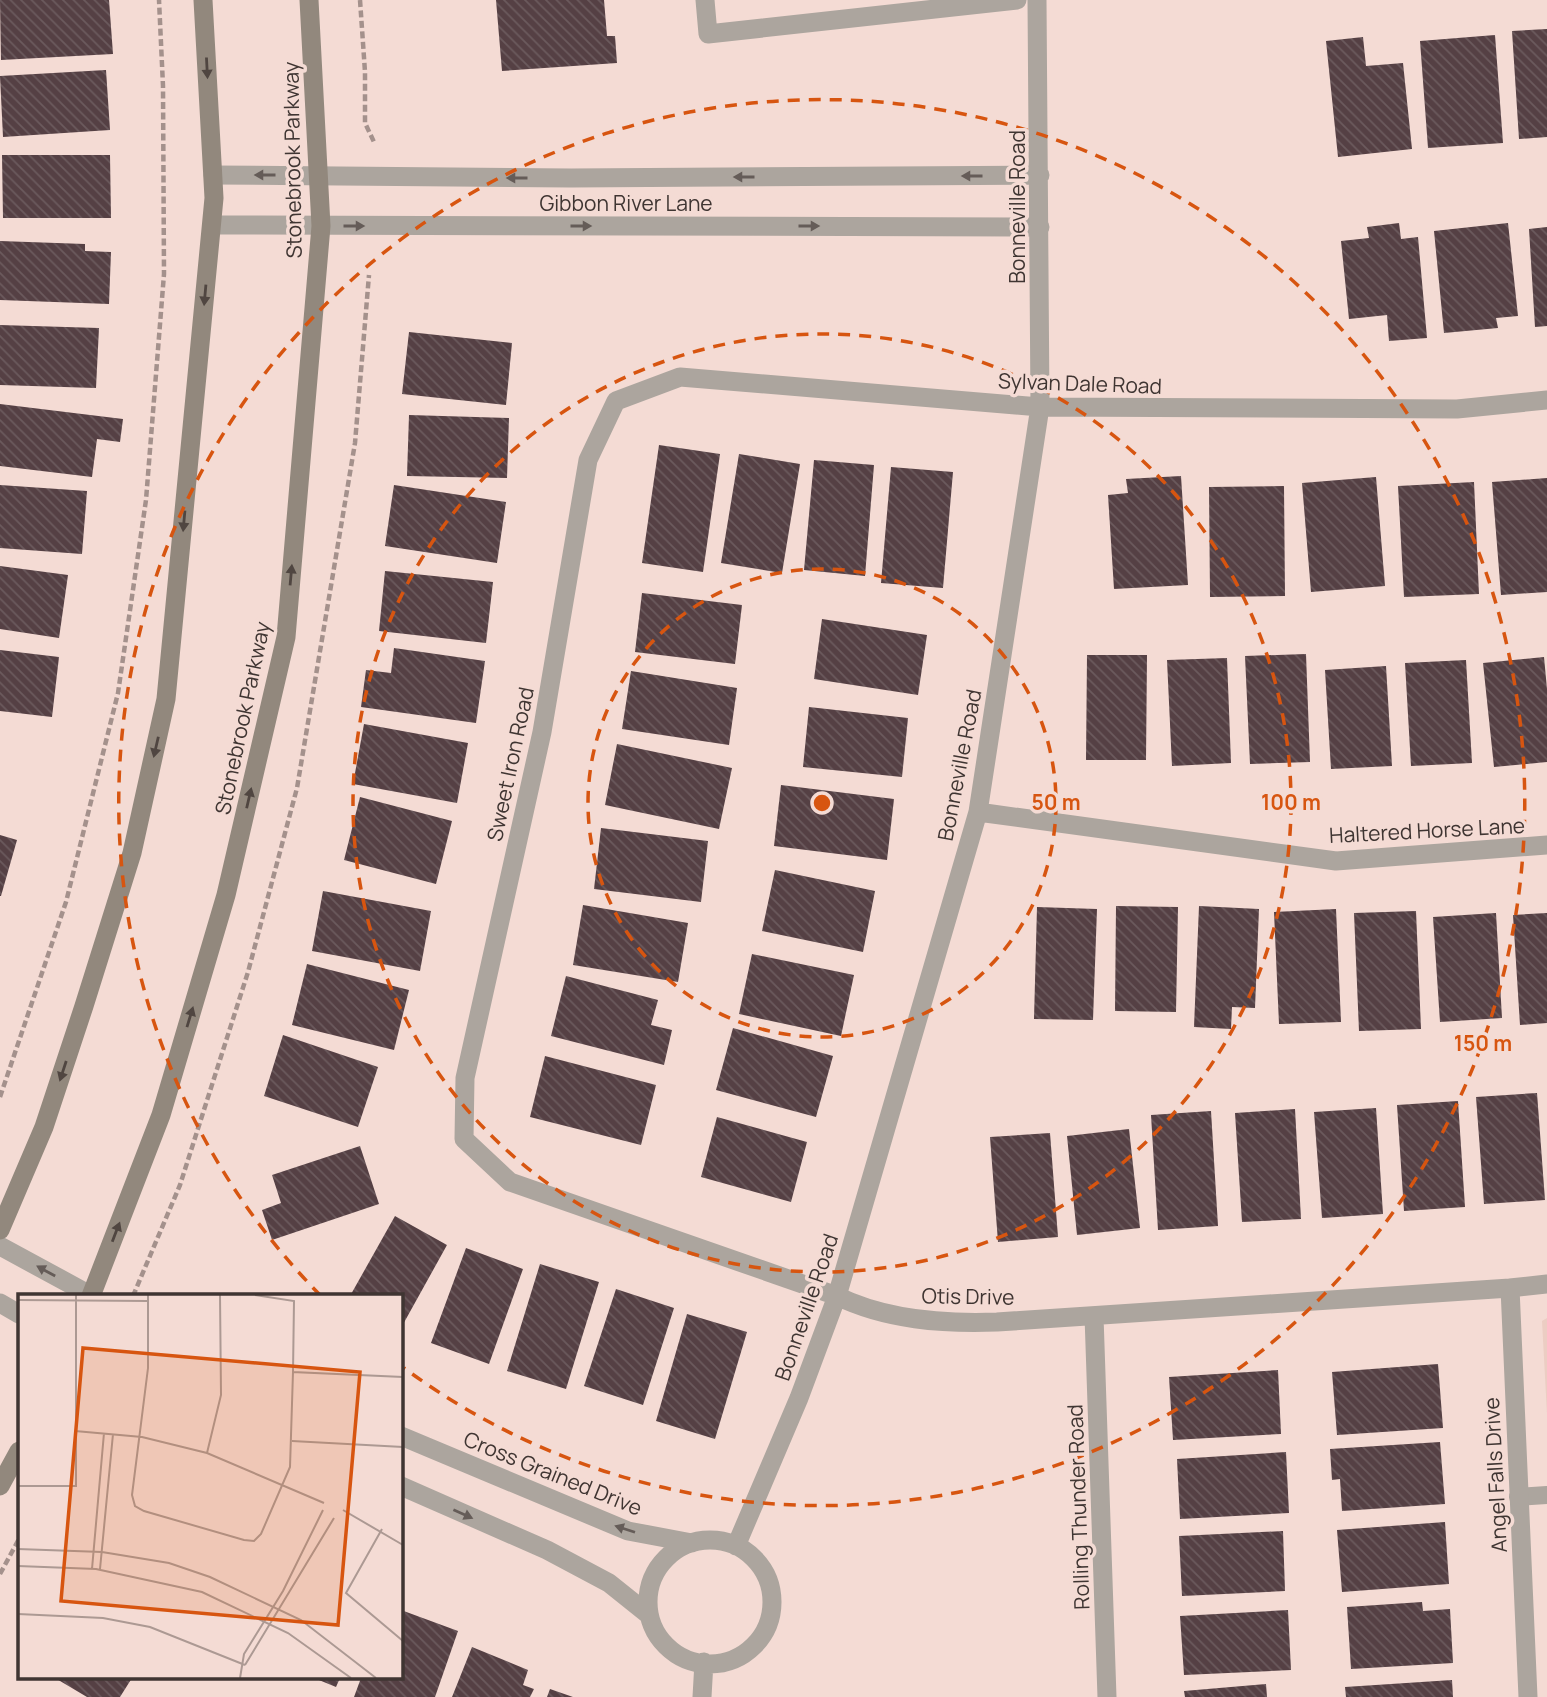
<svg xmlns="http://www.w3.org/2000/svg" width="1547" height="1697" font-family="Manrope,sans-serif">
<defs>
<pattern id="building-back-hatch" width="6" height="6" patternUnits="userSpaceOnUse" patternTransform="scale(1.75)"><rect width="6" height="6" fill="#554044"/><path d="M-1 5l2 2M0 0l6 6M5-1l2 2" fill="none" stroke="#6b5a5d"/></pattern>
</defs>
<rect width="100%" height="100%" fill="#f4dbd4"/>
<!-- built -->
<path fill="#eccdc3" d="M1547,1318v96l-5,-93z"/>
<!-- building -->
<path fill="url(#building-back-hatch)" d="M0,0h109l4,54 -112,6z
M496,0h108l3,36h8l2,27 -115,8z
M1547,29v108l-28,2 -7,-108z
M1495,35l8,108 -75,5 -8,-107z
M1363,37l3,29 37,-3 9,86 -74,8 -12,-116z
M106,70l4,60 -107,7 -3,-61z
M2,155h108l1,63h-108z
M1399,223l2,16 17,-2 9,101 -38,3 -2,-26 -38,4 -8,-78 28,-3 -2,-11z
M1508,223l10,93 -22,2 2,10 -54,5 -10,-102z
M1547,227v99l-12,1 -6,-98z
M0,241l85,3v7l26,1 -2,52 -109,-4z
M0,325l99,3 -3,60 -96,-3z
M409,332l103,11 -6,62 -104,-11z
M0,404l123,15 -3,23 -23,-3 -5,38 -92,-11z
M409,415l100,3 -2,60 -100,-2z
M659,445l61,9 -17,118 -61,-9z
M739,454l61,10 -18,109 -61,-10z
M814,460l60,5 -9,111 -61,-6z
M891,467l62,5 -10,116 -62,-5z
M1181,476l7,109 -74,4 -6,-94 20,-2 -2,-14z
M1376,477l9,109 -74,6 -9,-109z
M1547,478v114l-46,3 -9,-113z
M1474,482l5,112 -75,3 -6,-111z
M0,485l87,6 -5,63 -82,-6z
M394,485l112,17 -9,61 -112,-17z
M1284,486l1,110 -75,1 -1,-110z
M0,566l68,9 -9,63 -59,-9z
M385,571l108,11 -7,61 -107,-12z
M642,593l100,12 -7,59 -100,-12z
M822,619l105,16 -9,60 -104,-16z
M394,648l91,13 -9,62 -115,-16 5,-37 25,3z
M0,650l59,7 -7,60 -52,-6z
M1306,654l4,108 -60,2 -5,-108z
M1087,655h60l-1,105h-60z
M1544,657l3,32v73l-53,5 -11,-104z
M1227,658l4,105 -59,3 -5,-106z
M1466,660l6,103 -61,3 -6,-103z
M1386,666l6,100 -61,3 -6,-99z
M631,671l106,17 -8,57 -107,-16z
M809,707l99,11 -6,59 -99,-10z
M364,724l104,19 -11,60 -104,-19z
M617,744l115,24 -13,61 -114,-24z
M781,785l113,14 -7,61 -113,-14z
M360,797l92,24 -16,63 -92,-24z
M601,828l107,13 -7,61 -107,-13z
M0,835l17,5 -16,56h-1z
M775,870l100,21 -12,61 -101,-21z
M323,891l108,20 -11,60 -108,-20z
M583,905l105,18 -10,59 -105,-17z
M1116,906l62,1 -2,105 -61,-1z
M1199,906l60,3 -4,99 -23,-1 -1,22 -37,-2z
M1037,907l60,2 -4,111 -59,-1z
M1336,909l5,113 -62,2 -5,-112z
M1416,911l5,118 -62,2 -5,-118z
M1496,913l6,105 -62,4 -7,-105z
M1547,913v110l-27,2 -7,-110z
M752,954l102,21 -13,61 -102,-22z
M307,964l102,26 -15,60 -102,-25z
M566,976l92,24 -7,25 21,5 -8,35 -113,-29z
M733,1028l100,28 -17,61 -100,-27z
M283,1035l95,32 -20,60 -94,-31z
M545,1056l111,29 -15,60 -111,-28z
M1537,1093l8,107 -61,4 -8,-107z
M1458,1101l7,106 -61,4 -7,-106z
M1376,1108l7,106 -61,4 -8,-106z
M1295,1109l6,110 -59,3 -7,-109z
M1211,1111l7,115 -60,4 -7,-115z
M717,1117l90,25 -16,60 -90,-25z
M1129,1129l11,99 -63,7 -10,-99z
M1050,1133l8,104 -60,5 -8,-105z
M360,1146l19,58 -107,36 -10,-30 19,-7 -9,-28z
M395,1216l52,29 -46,83v-32h-51z
M466,1248l57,21 -34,95 -58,-21z
M540,1264l59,18 -33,107 -59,-18z
M616,1289l58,19 -31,97 -59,-19z
M687,1314l60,18 -32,107 -59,-18z
M1438,1364l5,64 -106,7 -5,-63z
M1278,1370l3,64 -108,6 -4,-63z
M1440,1442l5,62 -103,7 -2,-32 -8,1 -2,-31z
M1286,1452l3,61 -109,6 -3,-60z
M1445,1522l4,62 -107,8 -5,-62z
M1283,1531l2,60 -103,5 -3,-60z
M1422,1602l1,9 27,-2 3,54 -102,6 -4,-62z
M401,1610l57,21 -23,66h-81l7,-19h40z
M1288,1610l3,60 -107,5 -4,-59z
M472,1647l56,23 -5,15 11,4 -4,8h-78z
M55,1678h77l-12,19h-33z
M314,1678h26l-4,9z
M1452,1680l1,17h-107l-1,-10z
M1266,1684l1,13h-82l-1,-6z
M550,1689l23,8h-26z"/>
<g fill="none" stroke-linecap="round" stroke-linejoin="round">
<!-- path -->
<path stroke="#a4918c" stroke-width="4.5" stroke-dasharray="7 3.5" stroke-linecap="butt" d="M360,0l5,72v51l9,19
M0,1097l66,-195 52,-209 28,-193 18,-226 -1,-188 -4,-86
M133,1296l47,-111 68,-213 49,-184 58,-345 14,-168
M0,1574l19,-35"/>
<!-- service -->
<path stroke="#aca59e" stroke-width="18" d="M1518,1497l29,-2"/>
<!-- minor -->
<path stroke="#aca59e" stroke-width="19" d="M705,0l3,34 309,-34
M213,175l358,3 469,-3
M212,225l828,2
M978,812l358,49 211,-16
M0,1246l92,50
M1510,1288l-513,34c-54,2 -111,-2 -160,-26l-327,-114 -46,-43 1,-61 77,-346 46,-272 28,-59 64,-24 360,30 417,2 90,-9
M0,1303l19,11
M1094,1316l13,381
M401,1436l227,95 64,12
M401,1486l146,64 62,33 40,32
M648 1602a62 62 0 1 1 124 0a62 62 0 1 1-124 0Z
M736,1546l63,-148 38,-102 141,-484 62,-405 -3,-407
M702,1697l2,-35
M1528,1697l-18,-409 37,-4"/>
<!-- secondary -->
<path stroke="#92887d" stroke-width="19" d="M0,1230l44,-103 40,-121 48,-153 34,-154 48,-501 -11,-198
M91,1296l70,-181 65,-220 60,-258 35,-411 -12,-226
M0,1486l19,-35"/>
</g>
<!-- one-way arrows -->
<defs><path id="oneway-solid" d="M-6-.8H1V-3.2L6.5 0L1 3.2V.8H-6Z" transform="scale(1.75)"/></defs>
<g fill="#504641">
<use href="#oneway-solid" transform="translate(207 68) rotate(87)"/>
<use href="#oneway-solid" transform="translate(205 295) rotate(95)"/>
<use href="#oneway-solid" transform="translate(184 521) rotate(95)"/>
<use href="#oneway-solid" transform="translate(291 575) rotate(-85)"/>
<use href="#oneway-solid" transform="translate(156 747) rotate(103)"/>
<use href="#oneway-solid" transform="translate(249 798) rotate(-77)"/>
<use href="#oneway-solid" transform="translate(190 1017) rotate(-73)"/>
<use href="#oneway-solid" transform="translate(63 1071) rotate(108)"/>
<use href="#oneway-solid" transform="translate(116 1232) rotate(-69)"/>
</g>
<g fill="#655c58">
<use href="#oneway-solid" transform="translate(265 175) rotate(-180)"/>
<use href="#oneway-solid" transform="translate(972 176) rotate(180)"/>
<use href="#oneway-solid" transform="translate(744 177) rotate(180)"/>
<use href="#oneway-solid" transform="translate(517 178) rotate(-180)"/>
<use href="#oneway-solid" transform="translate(354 226)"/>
<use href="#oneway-solid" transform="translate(581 226)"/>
<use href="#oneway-solid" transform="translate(809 226)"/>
<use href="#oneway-solid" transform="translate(46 1271) rotate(-151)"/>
<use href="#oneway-solid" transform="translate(463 1514) rotate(24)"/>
<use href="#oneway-solid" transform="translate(625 1529) rotate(-162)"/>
</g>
<!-- distance rings -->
<g fill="none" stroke="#d75510" stroke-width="3.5" stroke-dasharray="12 9">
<circle cx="822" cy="803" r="234"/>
<circle cx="822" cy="803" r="469"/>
<path d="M321 1296A703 703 0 1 1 404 1368"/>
</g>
<g text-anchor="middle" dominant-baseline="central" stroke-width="7" stroke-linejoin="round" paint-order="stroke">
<!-- street labels -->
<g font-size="21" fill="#3f3532" stroke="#f4dbd4">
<text transform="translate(292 160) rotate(-91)">Stonebrook Parkway</text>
<text x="626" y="203">Gibbon River Lane</text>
<text transform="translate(1017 207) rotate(-90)">Bonneville Road</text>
<text transform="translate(1080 383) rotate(2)">Sylvan Dale Road</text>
<text transform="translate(242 718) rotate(-78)">Stonebrook Parkway</text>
<text transform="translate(510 764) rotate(-78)">Sweet Iron Road</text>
<text transform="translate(959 765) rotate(-79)">Bonneville Road</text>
<text transform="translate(1427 830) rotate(-3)">Haltered Horse Lane</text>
<text transform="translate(968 1296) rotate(1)">Otis Drive</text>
<text transform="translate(806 1307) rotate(-71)">Bonneville Road</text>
<text transform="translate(553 1473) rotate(22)">Cross Grained Drive</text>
<text transform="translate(1495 1475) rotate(-93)">Angel Falls Drive</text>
<text transform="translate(1078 1507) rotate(-92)">Rolling Thunder Road</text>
</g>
</g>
<!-- overview -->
<g transform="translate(18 1294)">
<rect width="385" height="385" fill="#f4dbd4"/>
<path fill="none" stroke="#ac9993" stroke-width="2" d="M130,1v73l-16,127 3,11 9,5 100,29 10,1 7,-7 29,-67 3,-95M237,1l39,6 -1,71 110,5M0,6l130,1M57,137l67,6 65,16 117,50M274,147l111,6M189,159l14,-58 -1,-100M0,192h58v-191M325,216l60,35M364,235l-36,64 57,48M0,255l84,3 67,11 41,14 91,43 75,58M0,272l78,3 106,23 86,41 63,45M74,275l12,-136M82,275l13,-135M0,320l85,4 47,9 95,38M227,371l89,-147M222,384l4,-24 39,-63 40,-81"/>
<path fill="#d75510" fill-opacity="0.15" stroke="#d75510" stroke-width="3.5" d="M65,54l277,24 -22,253 -277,-24z"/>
<rect width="385" height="385" fill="none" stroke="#3f3532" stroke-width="3.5"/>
</g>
<circle cx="822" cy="803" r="10" fill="#d75510" stroke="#f4dbd4" stroke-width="3.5"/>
<g font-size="21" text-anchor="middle" font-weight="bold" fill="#d75510" stroke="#f4dbd4" stroke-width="7" stroke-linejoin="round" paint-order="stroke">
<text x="1056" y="810">50 m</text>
<text x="1291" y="810">100 m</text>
<text x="1483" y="1051">150 m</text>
</g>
</svg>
